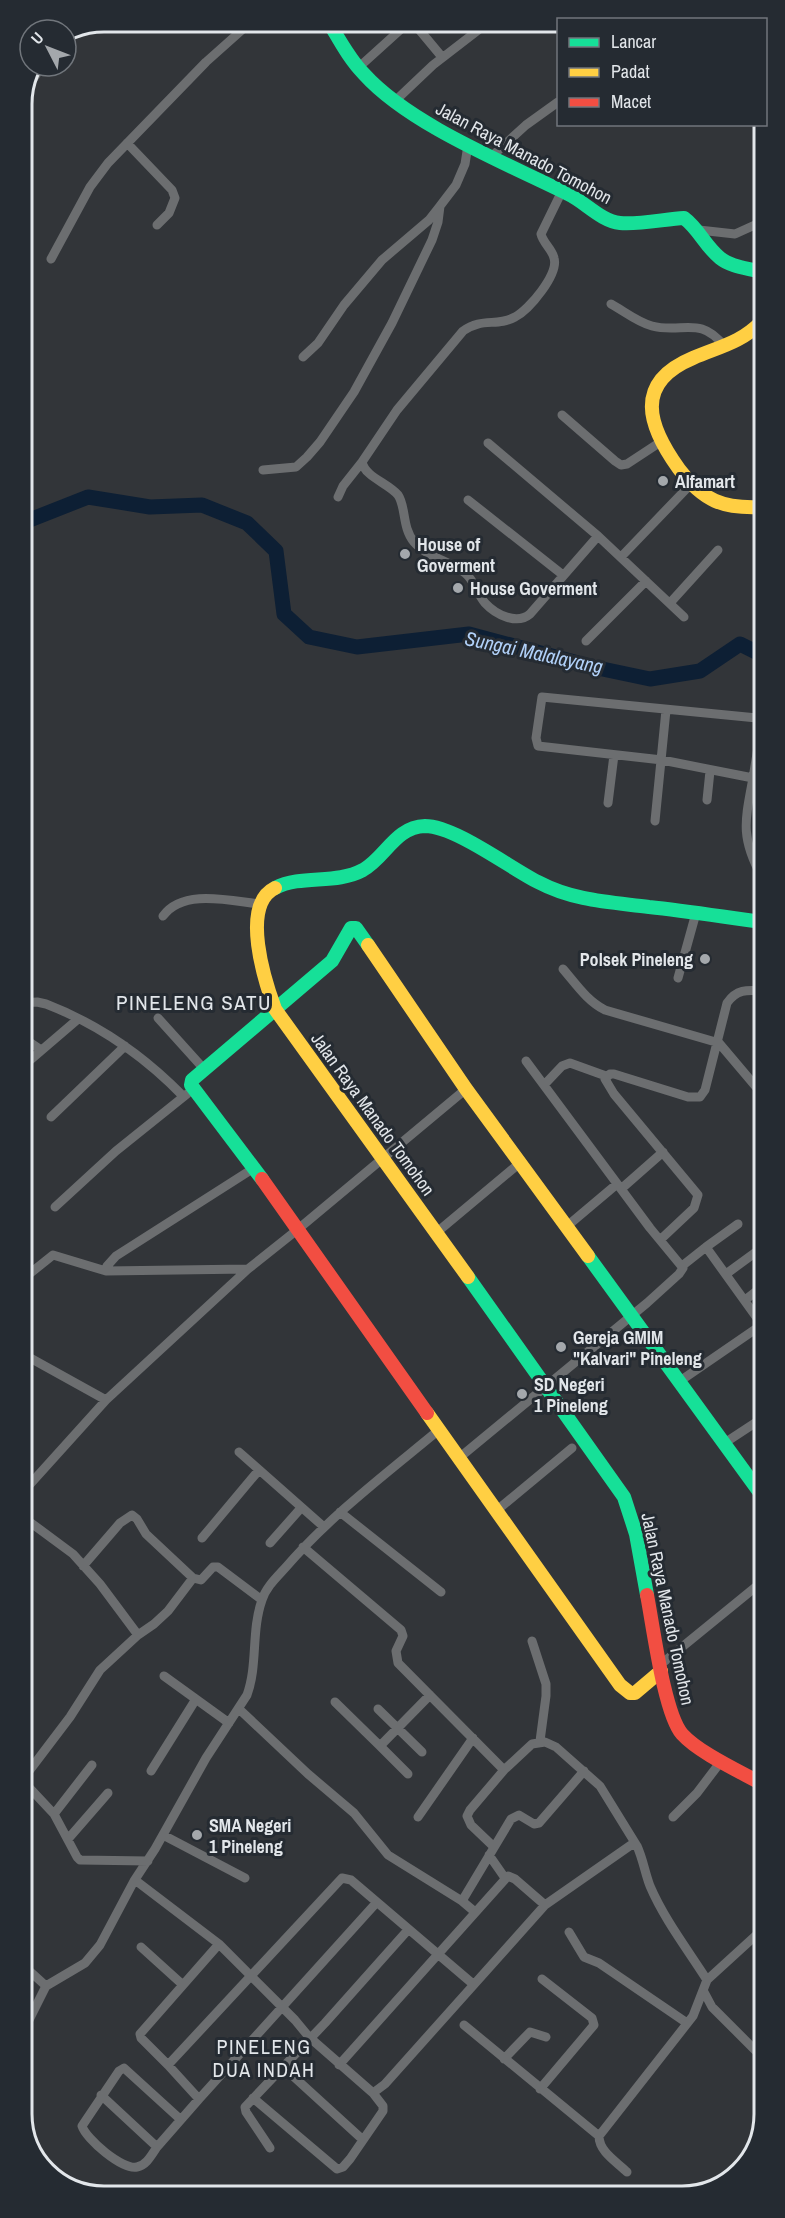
<svg xmlns="http://www.w3.org/2000/svg" width="785" height="2218" font-family="'Archivo Narrow',sans-serif">
<rect width="100%" height="100%" fill="#323539"/>
<g fill="none" stroke-linecap="round" stroke-linejoin="round">
<!-- river -->
<path stroke="#0d1f34" stroke-width="15" d="M22,523l66,-26 62,10 52,-2 45,18 29,28 8,63 25,23 48,10 112,-13 124,33 57,12 50,-8 40,-27 22,11"/>
<!-- street -->
<path stroke="#6c6e70" stroke-width="9" d="M412,21l30,36
M66,37v-1
M358,68l52,-47
M25,91l17,-25
M395,101l38,-36 57,-44
M127,143l45,47 3,8 -6,15 -12,12
M491,157l35,-32 32,-23
M562,191l-21,43c2,9 11,15 13,24 5,16 -25,52 -39,59 -18,10 -33,0 -52,14l-66,79 -35,52c3,15 26,21 36,33 8,11 4,33 16,47 14,16 36,19 51,31 10,8 12,21 20,30 11,12 32,22 45,11l68,-78
M699,230l36,4 22,-10
M51,259l39,-72 18,-24 98,-101 46,-41
M611,304c13,7 26,18 41,22 30,8 48,-11 72,20
M303,357l15,-14 26,-38 38,-45 47,-40 11,-14
M562,415l53,46 6,4 6,-1 35,-23
M488,443l110,93 86,81
M263,470l33,-3 11,-10 13,-15 34,-50 38,-69 40,-83 6,-18 2,-16 16,-21 9,-21 3,-19
M338,497l5,-11 19,-24
M468,500l95,75
M621,557l70,-73
M670,603l48,-53
M586,641l60,-60
M753,778l9,-55 -5,-5 -215,-21 -6,41 2,8 124,14 91,18c-8,43 -13,59 9,99
M707,800l3,-29
M608,803l6,-48
M655,821l11,-111
M163,916c20,-28 68,-15 97,-12
M563,969c13,15 24,32 42,41l114,33 44,52
M678,978l18,-65
M22,1003l15,-1 9,2c52,20 98,52 137,92
M158,1018l46,51
M22,1037l19,13
M22,1067l56,-48
M544,1085l18,-19 8,-3 36,13
M51,1117l74,-71
M621,1189l42,-37
M55,1207l61,-56 71,-57
M738,1224l-32,23 56,78
M566,1227l51,-43
M436,1233l85,-71
M660,1240l34,-32 4,-13 -84,-101 -9,-15 5,-5h4l74,23h12l5,-7 22,-87c10,-14 20,-13 35,-12
M682,1266l24,-19
M248,1269l-142,2 1,-5 9,-10 138,-88
M726,1274l37,-27
M23,1279l30,-24 53,16
M745,1300l18,-14
M23,1354l83,46
M680,1381l83,-57
M723,1444l35,-23
M239,1452l85,75
M459,1458l188,-155 32,-29 4,-6 -33,-40 -124,-167
M750,1480l13,-8
M23,1492l83,-92 142,-131 49,-39 169,-141
M496,1511l76,-63
M340,1512l101,80
M23,1517l50,37 27,30 38,51 16,-11 14,-13 25,-33 8,2 12,-13h5l44,33
M202,1538l57,-68
M270,1543l31,-35
M303,1547l98,83 2,6 -7,15 2,12 106,107 28,-26 13,-2 11,5 44,39 37,60
M83,1566l37,-43 12,-8 5,4 9,15 47,44
M532,1641l14,43v12l-6,45
M660,1665l103,-84
M164,1676l65,47
M335,1702l45,44 50,-51
M239,1709l69,65 46,39 34,42 74,46 13,11
M378,1709l44,43
M380,1746l28,28
M151,1771l45,-72
M23,1779l47,-62 30,-47 38,-35
M23,1781l31,33 23,43 3,3 68,1
M54,1814l38,-49
M418,1817l55,-79
M673,1817l24,-24 25,-33
M163,1835l82,43
M68,1839l40,-46
M494,1847l-23,-22 -4,-9 3,-6 34,-40
M489,1855l16,23
M135,1880l84,64 76,76 14,17 64,56 12,-9 160,-179 86,-60 6,1c6,13 8,27 13,40 14,33 38,64 57,94
M462,1901l49,-82 8,-4 15,9 5,-1 45,-52
M377,1902l-178,197 -31,-34 174,-187 9,2 122,104
M569,1932l15,25 15,6 88,60
M141,1947l42,38
M24,1966l22,20
M704,1992l8,15 52,52
M464,2025l135,111 94,-120 14,-36 57,-52
M24,2030l22,-44 39,-23 15,-18 34,-64 21,-32 51,-91 41,-63c11,-30 4,-64 15,-95 4,-13 15,-23 24,-33 45,-52 101,-94 154,-138
M504,2059l26,-27 16,5
M168,2065l-27,-27 -1,-4 79,-90
M339,2065l169,-189 7,3 30,26
M282,2066l80,73
M540,2089l54,-64 -2,-7 -50,-39
M101,2095l56,52 42,-48
M253,2098l84,71 6,-2 7,-8 33,-48v-5l-10,-13
M599,2136c0,16 18,26 28,36
M157,2147c-5,7 -10,18 -20,20 -15,3 -51,-28 -55,-41l37,-55 5,-3 56,51
M270,2148l-24,-36 -1,-5 80,-84 82,-92"/>
<!-- fast -->
<path stroke="#16e098" stroke-width="14" d="M328,21c11,18 21,38 36,53 46,51 142,89 204,120 17,8 33,27 52,29 17,2 46,-4 64,-5 15,11 21,28 36,40 11,9 27,10 41,14
M275,888c28,-14 60,-3 88,-18 23,-13 32,-43 62,-44 30,0 85,42 113,56 36,19 72,20 111,25 38,4 75,10 113,15
M262,1179l-71,-94 1,-5 140,-119 19,-33h5l12,17
M588,1256l175,241
M468,1277l156,220 12,37 11,61"/>
<!-- slow -->
<path stroke="#ffcf43" stroke-width="14" d="M761,322c-20,21 -43,25 -68,36 -60,25 -45,68 -14,111 24,32 44,40 83,38
M275,888c-35,17 -10,94 0,121l193,268
M368,945l98,144 122,167
M427,1413l193,272 10,8h5l26,-22"/>
<!-- jam -->
<path stroke="#f24e42" stroke-width="14" d="M262,1179l165,234
M647,1595c6,30 17,118 35,139 17,19 59,38 82,51"/>
</g>
<!-- markers -->
<g fill="#a4a8ac" stroke="#252b32" stroke-width="2">
<circle cx="663" cy="481" r="6"/>
<circle cx="405" cy="554" r="6"/>
<circle cx="458" cy="588" r="6"/>
<circle cx="705" cy="959" r="6"/>
<circle cx="561" cy="1347" r="6"/>
<circle cx="522" cy="1394" r="6"/>
<circle cx="197" cy="1835" r="6"/>
</g>
<g text-anchor="middle" dominant-baseline="central" stroke-width="6" stroke-linejoin="round" paint-order="stroke">
<!-- street labels -->
<g font-size="18" fill="#e2e6ea" stroke="#252b32">
<text transform="translate(524 153) rotate(28)">Jalan Raya Manado Tomohon</text>
<text transform="translate(373 1114) rotate(54)">Jalan Raya Manado Tomohon</text>
<text transform="translate(668 1609) rotate(78)">Jalan Raya Manado Tomohon</text>
</g>
<!-- poi labels -->
<g font-size="18" font-weight="bold" fill="#e2e6ea" stroke="#252b32" text-anchor="start">
<text x="675" y="481">Alfamart</text>
<text x="417" y="544">House of<tspan x="417" dy="21">Goverment</tspan></text>
<text x="470" y="588">House Goverment</text>
<text x="693" y="959" text-anchor="end">Polsek Pineleng</text>
<text x="573" y="1337">Gereja GMIM<tspan x="573" dy="21">"Kalvari" Pineleng</tspan></text>
<text x="534" y="1384">SD Negeri<tspan x="534" dy="21">1 Pineleng</tspan></text>
<text x="209" y="1825">SMA Negeri<tspan x="209" dy="21">1 Pineleng</tspan></text>
</g>
<!-- water labels -->
<g font-size="20" font-style="italic" fill="#b1d1f9" stroke="#252b32">
<text transform="translate(534 652) rotate(12)">Sungai Malalayang</text>
</g>
<!-- neighbourhood labels -->
<g font-size="20" letter-spacing="1.5" fill="#e2e6ea" stroke="#252b32">
<text x="264" y="2046">PINELENG<tspan x="264" dy="23">DUA INDAH</tspan></text>
</g>
<!-- quarter labels -->
<g font-size="21" letter-spacing="1.5" fill="#e2e6ea" stroke="#252b32">
<text x="194" y="1002">PINELENG SATU</text>
</g>
</g>
<!-- crop -->
<path d="M0 0H785V2218H0ZM104 32H682A72 72 0 0 1 754 104V2114A72 72 0 0 1 682 2186H104A72 72 0 0 1 32 2114V104A72 72 0 0 1 104 32Z" fill="#252b32" fill-rule="evenodd"/>
<path fill="none" stroke="#e2e6ea" stroke-width="3" d="M104 32H682A72 72 0 0 1 754 104V2114A72 72 0 0 1 682 2186H104A72 72 0 0 1 32 2114V104A72 72 0 0 1 104 32Z"/>
<!-- legend -->
<rect x="557" y="18" width="210" height="108" fill="#252b32" stroke="#71767c" stroke-width="1.5"/>
<rect x="569" y="38" width="30" height="9" fill="#16e098" stroke="#71767c" stroke-width="1.5"/>
<text x="611" y="48" font-size="18" fill="#e2e6ea">Lancar</text>
<rect x="569" y="68" width="30" height="9" fill="#ffcf43" stroke="#71767c" stroke-width="1.5"/>
<text x="611" y="78" font-size="18" fill="#e2e6ea">Padat</text>
<rect x="569" y="98" width="30" height="9" fill="#f24e42" stroke="#71767c" stroke-width="1.5"/>
<text x="611" y="108" font-size="18" fill="#e2e6ea">Macet</text>
<!-- north arrow -->
<g transform="translate(48 48) rotate(312)"><circle r="28" fill="#252b32" stroke="#71767c" stroke-width="1.5"/>
<path d="M0-4.5L10 22L0 15L-10 22Z" fill="#a4a8ac"/>
<text y="-9" font-size="16" font-weight="bold" text-anchor="middle" fill="#e2e6ea">U</text>
</g>
</svg>
